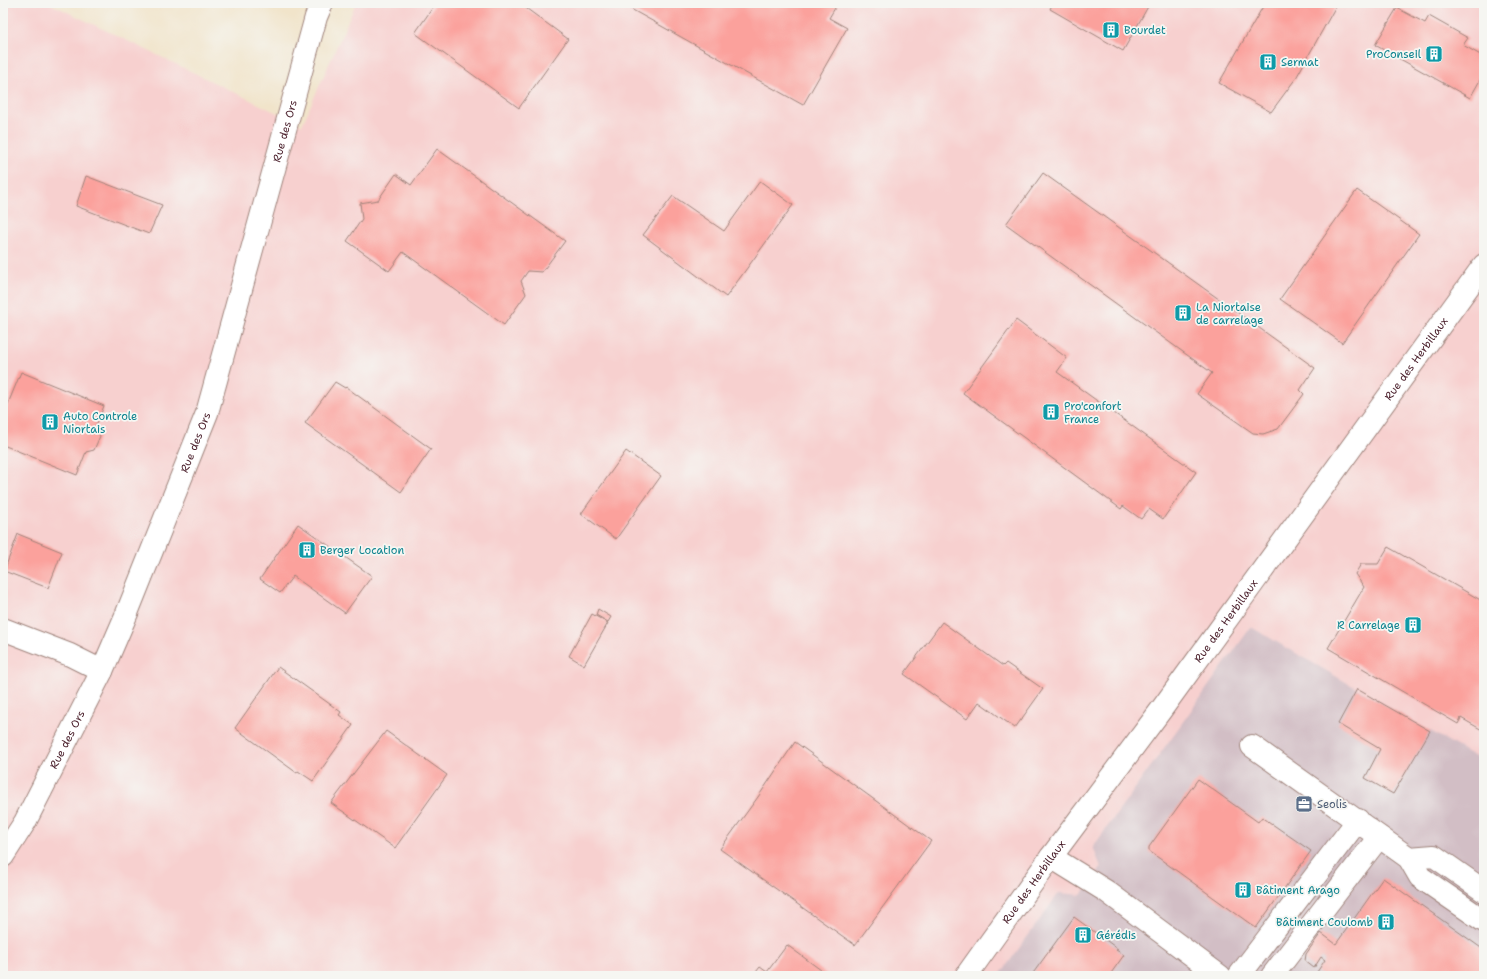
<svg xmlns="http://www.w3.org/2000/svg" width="1487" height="979" font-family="'Shantell Sans',sans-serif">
<rect width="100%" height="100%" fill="#f6f6f2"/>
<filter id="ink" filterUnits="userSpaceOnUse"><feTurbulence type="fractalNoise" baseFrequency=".025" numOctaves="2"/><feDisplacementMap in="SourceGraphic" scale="8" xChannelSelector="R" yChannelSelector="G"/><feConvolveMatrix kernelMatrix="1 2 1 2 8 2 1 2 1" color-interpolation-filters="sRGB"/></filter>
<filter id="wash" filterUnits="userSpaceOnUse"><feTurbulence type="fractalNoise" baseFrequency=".012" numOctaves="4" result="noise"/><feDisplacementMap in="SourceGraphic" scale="16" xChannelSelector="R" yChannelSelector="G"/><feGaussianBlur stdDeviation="0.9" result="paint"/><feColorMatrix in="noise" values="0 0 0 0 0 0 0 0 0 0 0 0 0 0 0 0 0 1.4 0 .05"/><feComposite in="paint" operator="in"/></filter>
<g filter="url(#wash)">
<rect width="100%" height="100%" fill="#f1e4ca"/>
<!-- built -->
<path fill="#f7d0cf" d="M3,3h46l253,122 54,-122h1124l4,2v971h-1481z"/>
<!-- industrial -->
<path fill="#d2bec5" d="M1251,627l233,135v214h-485l60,-83 22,2 11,-13 9,-15 -8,-20z"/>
<g id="blocks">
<!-- building -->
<path fill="#fba19c" d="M436,3h83l49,36 -49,69 -104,-75z
M620,3h218l-9,15 18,10 -44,77z
M1053,3h97l-27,48 -73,-42z
M1265,3l72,1 -41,74 -25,34 -52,-29z
M1397,8l28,15 4,-7 39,22 -5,7 21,12v16l-14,25 -95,-53z
M437,149l128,92 -23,31 -14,-1 -7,10 5,13 -22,31 -101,-73 -14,19 -42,-30 15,-22 -2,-16 18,-3 18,-26 15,11z
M1043,173l272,195 -15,22 4,4 -26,35 -15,5 -10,-1 -56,-39 15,-21 -206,-149z
M86,176l76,29 -13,29 -73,-28z
M760,181l33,24 -67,92 -83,-62 30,-39 51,35z
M1357,190l62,44 -77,109 -62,-44z
M1016,320l51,38 -10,14 139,100 -33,47 -14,-10 -8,10 -18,-13 -2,3 -158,-116z
M21,372l83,34 -9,22 5,8 -6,14 -8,2 -9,23 -74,-30v-29z
M335,382l10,6 1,-1 85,62 -30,43 -96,-69z
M626,451l35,25 -45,63 -35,-25z
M298,524l74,52 -27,37 -52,-37 -13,17 -20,-14z
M18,534l44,18 -14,36 -44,-17z
M1388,547l96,55v129l-23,-13 -3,6 -130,-76 36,-61 -9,-13 6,-10h17z
M598,609l13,8 -3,5 -12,-7z
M592,614l16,9 -24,42 -15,-9z
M942,622l61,44 3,-3 37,26 -28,39 -36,-26 -12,17 -63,-45z
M278,667l63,45 -2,3 14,10 -40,56 -15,-10 -1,2 -62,-45z
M1357,689l73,42 -37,63 -28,-16 15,-29 -42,-25z
M386,731l61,44 -52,73 -64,-45z
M795,742l136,99 -76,104 -135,-96 38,-52z
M1198,779l60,43 4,-5 49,34 -55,77 -107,-77v-4z
M1383,878l101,72v26h-162l-5,-4 8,-12 -4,-3 -7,11 -9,-7 1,-7 15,-21 15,11z
M1074,917l44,32 -2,1 8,5 -15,21h-78z
M787,945l42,31h-76l7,-9 7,5z"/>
</g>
</g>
<g filter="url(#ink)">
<use href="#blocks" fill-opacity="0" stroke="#9e827a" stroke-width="1"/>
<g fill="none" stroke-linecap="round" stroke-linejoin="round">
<!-- minor casing -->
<g stroke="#9e827a" stroke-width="24">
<g id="minor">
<path d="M3,629l67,26 32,16"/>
<path d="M1252,746l157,112 11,19 64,44"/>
<path id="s1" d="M3,856l22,-34 77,-151 25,-58 80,-200 109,-396 6,-14"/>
<path d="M1051,857l55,34 114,85"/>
<path d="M1409,858l25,-2 50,35"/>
<path id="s2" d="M966,976l85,-119 110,-147 323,-445"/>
<path d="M1239,976l119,-156"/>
<path d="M1272,976l107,-139"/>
</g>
</g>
<!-- minor -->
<use href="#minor" stroke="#fff" stroke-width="22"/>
</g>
</g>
<!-- icons -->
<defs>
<g id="building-square" transform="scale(0.9)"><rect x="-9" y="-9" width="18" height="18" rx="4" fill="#0f9aa8" stroke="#f6f6f2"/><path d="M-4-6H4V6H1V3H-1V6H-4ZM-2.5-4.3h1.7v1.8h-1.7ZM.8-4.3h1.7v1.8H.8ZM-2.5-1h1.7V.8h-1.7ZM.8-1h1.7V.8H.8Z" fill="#fff"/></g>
<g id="office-square" transform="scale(0.9)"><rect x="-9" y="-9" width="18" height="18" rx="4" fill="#5c6f8a" stroke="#f6f6f2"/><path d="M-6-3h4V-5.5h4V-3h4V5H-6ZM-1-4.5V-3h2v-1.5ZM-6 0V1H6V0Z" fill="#fff"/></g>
</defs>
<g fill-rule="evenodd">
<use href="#building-square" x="1111" y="30"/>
<use href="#building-square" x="1434" y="54"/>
<use href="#building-square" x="1268" y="62"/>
<use href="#building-square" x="1183" y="313"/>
<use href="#building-square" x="1051" y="412"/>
<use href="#building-square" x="50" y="422"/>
<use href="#building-square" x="307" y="550"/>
<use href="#building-square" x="1413" y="625"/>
<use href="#office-square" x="1304" y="804"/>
<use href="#building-square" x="1243" y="890"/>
<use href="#building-square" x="1386" y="922"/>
<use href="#building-square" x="1083" y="935"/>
</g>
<g text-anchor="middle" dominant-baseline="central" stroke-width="3.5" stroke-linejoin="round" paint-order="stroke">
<!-- culture labels -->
<g font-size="11" fill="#0d838f" stroke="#f6f6f2" text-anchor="start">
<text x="1124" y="30">Bourdet</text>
<text x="1421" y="54" text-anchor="end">ProConseil</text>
<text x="1281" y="62">Sermat</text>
<text x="1196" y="307">La Niortaise<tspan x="1196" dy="13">de carrelage</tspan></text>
<text x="1064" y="406">Pro'confort<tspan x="1064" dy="13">France</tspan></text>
<text x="63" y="416">Auto Controle<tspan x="63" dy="13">Niortais</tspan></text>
<text x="320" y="550">Berger Location</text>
<text x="1400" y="625" text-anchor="end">R Carrelage</text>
<text x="1256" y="890">Bâtiment Arago</text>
<text x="1373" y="922" text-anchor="end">Bâtiment Coulomb</text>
<text x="1096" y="935">Gérédis</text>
</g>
<!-- street labels -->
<g font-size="11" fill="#4a1f2b" stroke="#f6f6f2">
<text stroke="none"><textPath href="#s1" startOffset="781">Rue des Ors</textPath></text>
<text stroke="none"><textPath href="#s2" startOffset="764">Rue des Herbillaux</textPath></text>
<text stroke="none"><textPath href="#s1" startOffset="457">Rue des Ors</textPath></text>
<text stroke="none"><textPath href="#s2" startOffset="440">Rue des Herbillaux</textPath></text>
<text stroke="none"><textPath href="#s1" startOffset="133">Rue des Ors</textPath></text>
<text stroke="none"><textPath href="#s2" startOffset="116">Rue des Herbillaux</textPath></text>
</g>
<!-- service labels -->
<g font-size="11" fill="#4e5e75" stroke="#f6f6f2" text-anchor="start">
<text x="1317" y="804">Seolis</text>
</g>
</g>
<!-- margin -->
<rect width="1487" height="979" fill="none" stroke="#f6f6f2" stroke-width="16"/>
</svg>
